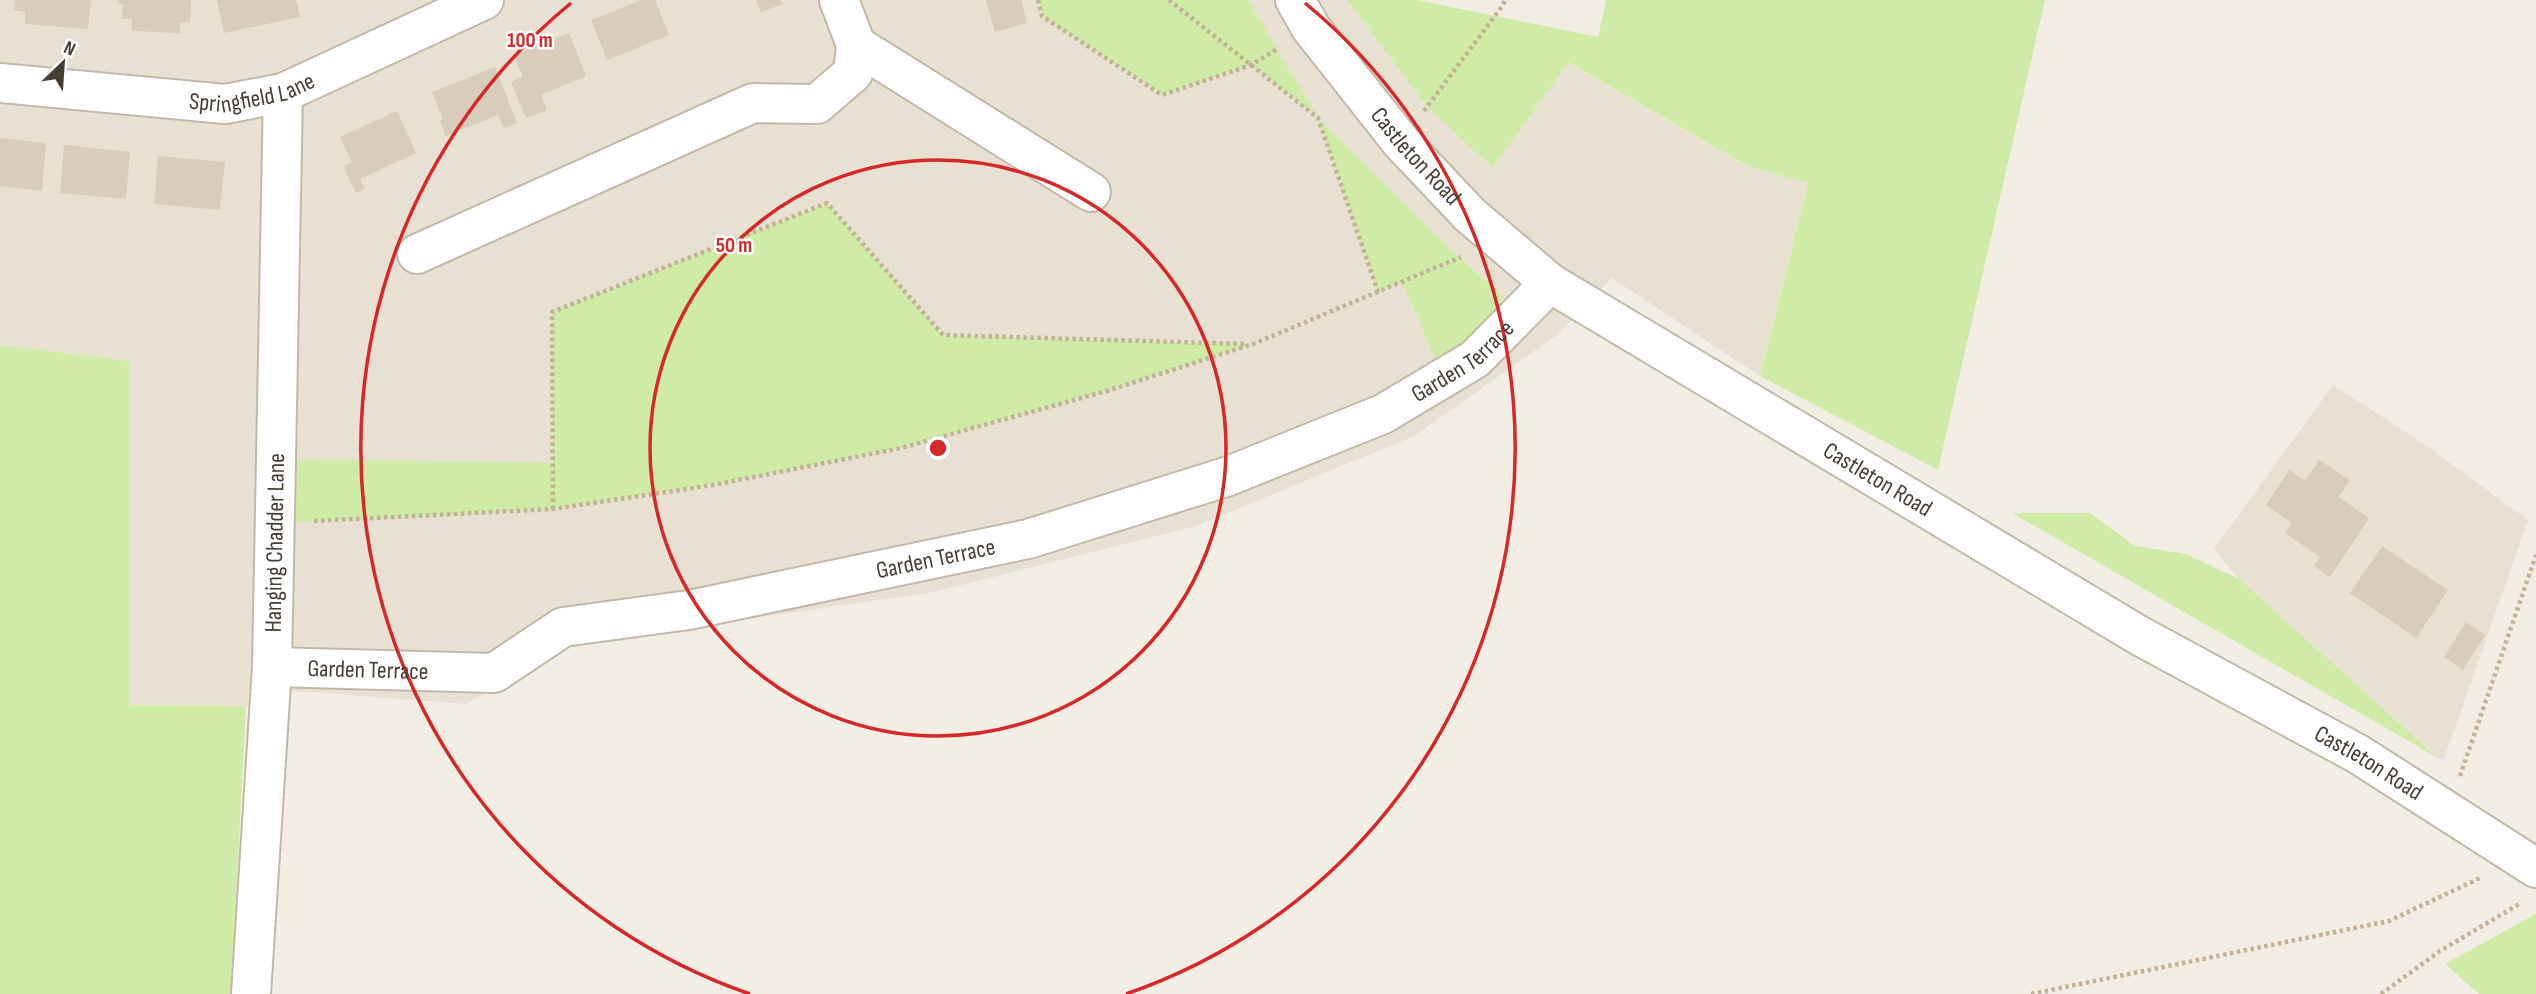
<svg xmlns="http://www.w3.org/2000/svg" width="2536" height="994" font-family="'Sofia Sans Condensed',sans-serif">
<rect width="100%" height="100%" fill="#f3eee3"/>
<!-- residential -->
<path fill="#e8e0d0" d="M0,0h1347l80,107 66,60 74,-105 181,105 60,16 -48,193 -148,-98 -55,57 -143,101 -218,90 -262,66 -369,53 -98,59 -173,-13 -48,15 -117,-1v-344l-129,-16z
M2333,385l91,59 104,76 -84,239 -6,-1 -199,-179 -25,-30z"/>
<!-- green -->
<path fill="#cfeca7" d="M1038,0h210l70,118 150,148 35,30 -10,30 -52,46 -39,-90 -24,10 -60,-174 -67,-53 -89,30 -120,-79z
M1347,0h70l181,37 8,-37h439l-107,470 -178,-94 48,-193 -59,-16 -181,-105 -75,106 -66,-61z
M827,203l116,132 309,9 -142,46 -209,58 -188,37 -160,24 -184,11 -83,2v-63l266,4v-151z
M0,345l129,16v344l117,1 -15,288h-231z
M2012,513h78l45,33 51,8 53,25 199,179z
M2536,914v80h-57l-34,-30z"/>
<!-- building -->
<path fill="#d9ccba" d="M15,0h76l-3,29 -63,-5v-12l-11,-2z
M118,0h73l-1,23 -10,-1v11l-49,-2 1,-12h-10l1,-15h-5z
M217,0h79l4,17 -76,16z
M641,0h14l14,35 -62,25 -16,-40z
M756,0h25l2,4 -22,8z
M986,0h35l6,23 -32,9z
M569,33l17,43 -45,19 6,15 -21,8 -15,-36 12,-5 -9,-22z
M495,67l22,56 -13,5 -6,-13 -52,21 -6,-15 3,-2 -11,-27z
M397,111l19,42 -56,26 5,10 -9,4 -13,-27 9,-4 -12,-25z
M0,138l46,5 -4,48 -42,-5z
M64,145l66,7 -4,47 -66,-6z
M158,156l67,6 -5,48 -66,-6z
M2319,460l31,20 -11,17 30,21 -39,59 -16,-11 6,-9 -35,-24 7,-10 -26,-18 23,-35 16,11z
M2382,546l66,44 -32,48 -66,-45z
M2466,622l19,13 -22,35 -19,-13z"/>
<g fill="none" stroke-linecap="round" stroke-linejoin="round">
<!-- minor casing -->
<g stroke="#c3b8a8" stroke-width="42">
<g id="minor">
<path id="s1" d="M1295,0l16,28 90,114 69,73 80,68 590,353 218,118 178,114"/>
<path d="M856,45l235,147"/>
<path id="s2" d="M0,83l225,21 58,-11 201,-93"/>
<path d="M417,254l336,-151 64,1 36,-31 3,-28 -17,-45"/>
<path id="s3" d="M272,667l222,6 69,-46 126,-17 339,-71 198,-62 157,-63 92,-55 75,-76"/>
<path id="s4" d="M251,994l21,-327 11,-574"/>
</g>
</g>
<!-- path -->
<path stroke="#c3b195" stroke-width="4.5" stroke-dasharray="3.5 3.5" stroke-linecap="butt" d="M1038,0l4,16 120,79 89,-30 28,-17
M1169,0l149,118 60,174
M1424,111l79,-106 2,-5
M553,509l-1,-197 275,-109 116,132 303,9
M314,521l239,-12 160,-24 188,-37 209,-58 143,-46 208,-87
M2460,776l76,-221
M2031,994l358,-73 91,-43
M2381,994l59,-43 81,-48"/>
<!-- minor -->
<use href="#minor" stroke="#fff" stroke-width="38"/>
</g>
<!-- distance rings -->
<g fill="none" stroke="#d62828" stroke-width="3.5">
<circle cx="938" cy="448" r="288"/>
<path d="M750 994A577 577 0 0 1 571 3M1305 3A577 577 0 0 1 1126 994"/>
</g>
<g text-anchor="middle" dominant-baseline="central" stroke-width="5" stroke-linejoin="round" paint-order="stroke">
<!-- street labels -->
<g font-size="24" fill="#463e33" stroke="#fff">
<text stroke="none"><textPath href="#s2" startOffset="254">Springfield Lane</textPath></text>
<text stroke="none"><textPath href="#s1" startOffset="198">Castleton Road</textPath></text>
<text stroke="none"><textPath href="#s3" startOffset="1251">Garden Terrace</textPath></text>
<text stroke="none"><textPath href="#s1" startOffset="765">Castleton Road</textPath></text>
<text stroke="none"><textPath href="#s4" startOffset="452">Hanging Chadder Lane</textPath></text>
<text stroke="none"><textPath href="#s3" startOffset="684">Garden Terrace</textPath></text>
<text stroke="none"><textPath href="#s3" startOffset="96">Garden Terrace</textPath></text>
<text stroke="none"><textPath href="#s1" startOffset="1332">Castleton Road</textPath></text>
</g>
</g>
<circle cx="938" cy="448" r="10" fill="#d62828" stroke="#fff" stroke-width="3.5"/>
<g font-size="21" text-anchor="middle" font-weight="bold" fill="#d62828" stroke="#fff" stroke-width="5" stroke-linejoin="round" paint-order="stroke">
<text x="530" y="47">100 m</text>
<text x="734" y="252">50 m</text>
</g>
<!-- north arrow -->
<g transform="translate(63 63) rotate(25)" stroke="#ffffff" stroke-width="5" paint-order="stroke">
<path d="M0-5L12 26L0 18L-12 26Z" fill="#463e33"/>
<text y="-10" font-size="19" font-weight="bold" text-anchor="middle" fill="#463e33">N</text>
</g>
</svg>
